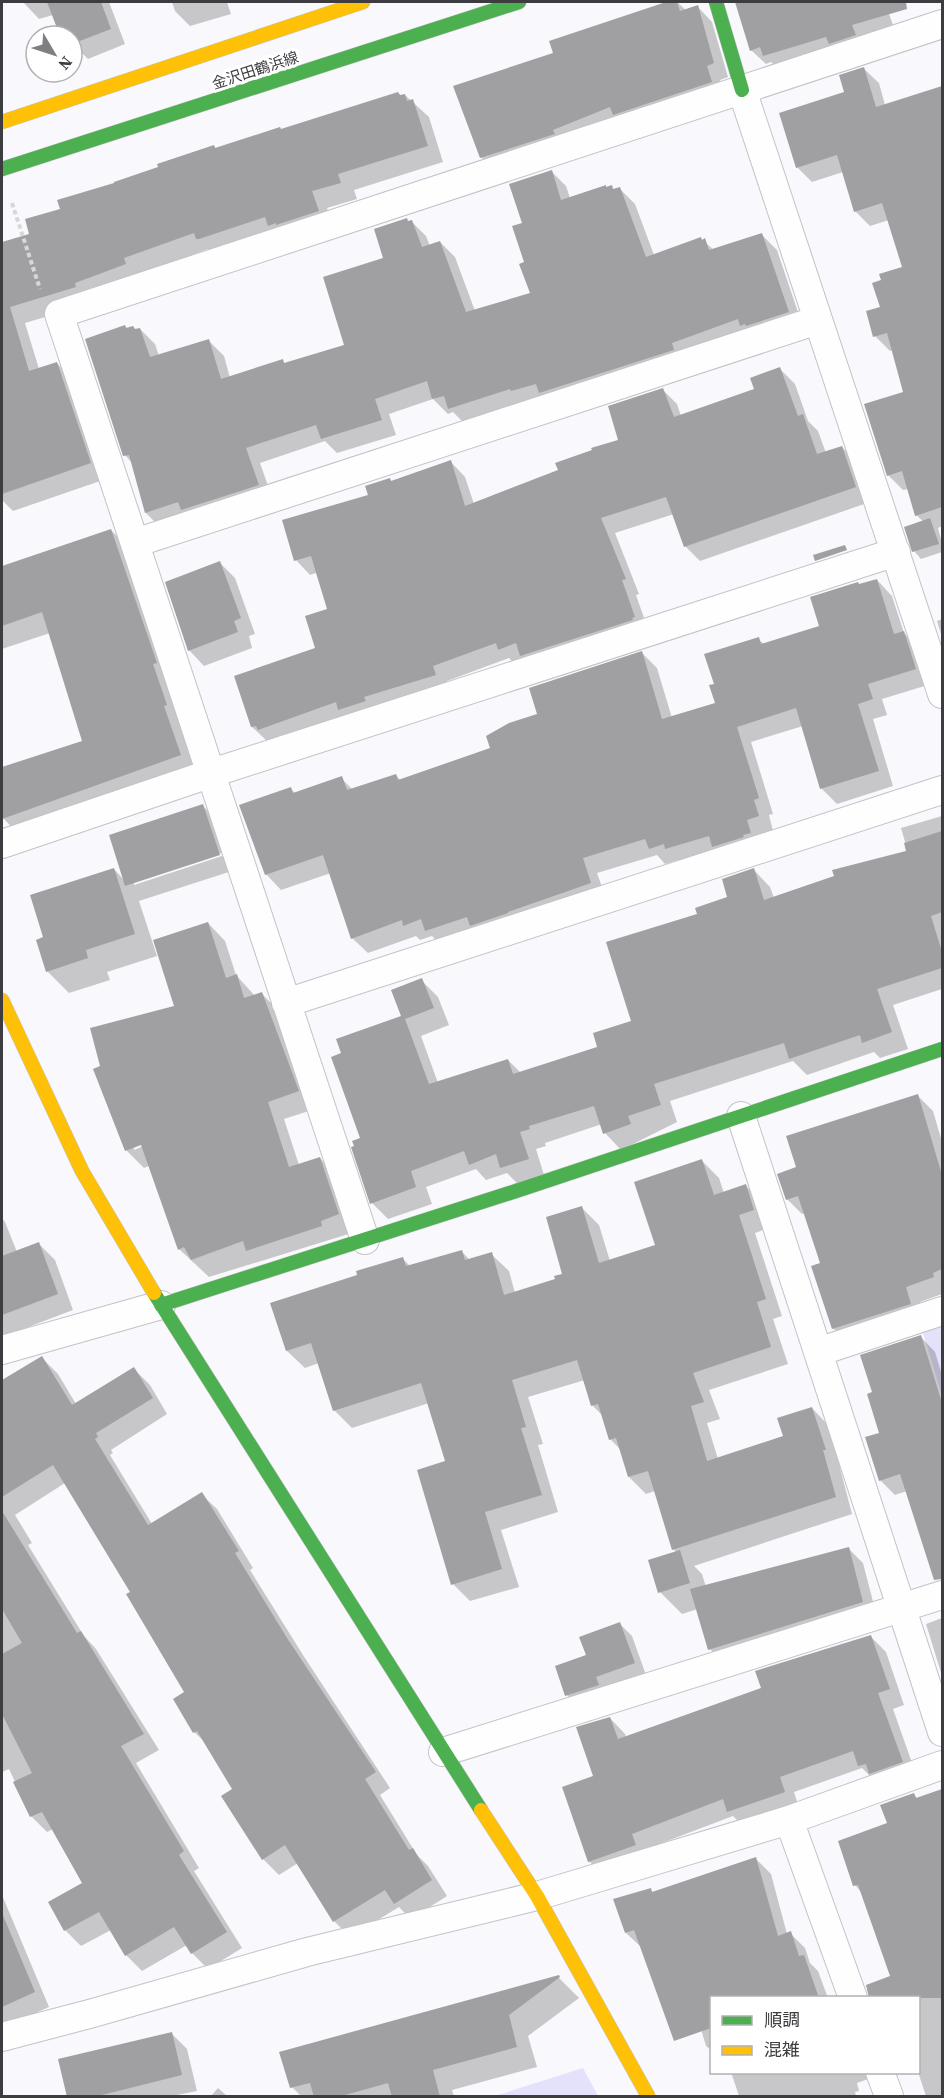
<svg xmlns="http://www.w3.org/2000/svg" width="944" height="2098" font-family="'Source Serif 4','Noto Sans JP',serif">
<rect width="100%" height="100%" fill="#f9f8fc"/>
<!-- green -->
<path fill="#e4e2fb" d="M942,1327v68l-19,-62z
M583,2068l15,28h-103z"/>
<!-- shadow -->
<path fill="#0003" fill-rule="evenodd" d="M23,2h86l16,42 -37,15 -7,-7 -4,1 -5,-5v-12h-11l-8,-21 -14,4z
M172,2h55l4,12 -41,12 -15,-15z
M671,2h6l10,9 11,-4 14,15 16,55 -8,3 6,16 -230,76 -15,-15 74,-103 32,-25z
M736,2h149l10,29 -116,39 -8,-8 -5,2 -15,-14z
M864,69l15,14 6,22 57,-17v438l-4,2 4,15v9l-21,7 -7,-8 10,-29 -8,-7 -7,-26 -6,1 -14,-14 -23,-71 39,-12 -12,-43 -3,1 -15,-15 7,-28 22,-40 -15,-48 -19,6 -15,-15 -12,-39 -31,10 -15,-15 49,-74z
M405,95l24,22 14,45 -89,28 3,9 -30,9 7,20 -121,27 -5,-6 -69,25 -47,29 -67,20 14,46 18,-6 16,17 33,99 -93,32 -11,-11v-257l29,-8 30,-25 55,-26 98,-38 2,3z
M551,171l15,15 4,12 41,-11 4,3 5,-1 15,15 19,51 46,-17 14,12 48,-15 15,15 26,77 -339,96 -11,-11 -5,2 -15,-15 -44,15 7,21 -59,18 -12,-12 -65,22 13,37 -112,28 -15,-15 -13,-49 -8,-9v-129l3,3h12l15,15 4,12 49,-16 16,16 6,22 52,-17 4,3 60,-18 39,-87 24,-37 2,-1 15,15 4,10 10,-4 15,15 20,54 57,-17 -7,-31 -1,-39z
M780,369l15,15 13,37 10,10 8,22 16,-6 15,15 13,40 -170,59 -15,-15 -11,-32 -59,19 24,61 -3,1 13,37 -135,31 -5,-5 -62,23 2,9 -182,51 -15,-14 65,-78 12,-39 -13,-37 -6,2 -14,-15 94,-80 2,2 59,-20 14,15 9,27 86,-33 60,-30 43,-51 14,14 4,12 75,-27z
M111,530l18,18 69,225 -178,63 -17,-18 -1,-3v-47l82,-26 -34,-109 -48,16v-81z
M220,563l15,15 20,56 -6,2 3,12 -48,18 -15,-16z
M877,580l15,16 12,37 15,15 12,36 -49,15 5,16 -14,4 20,67 -56,18 -16,-16 -18,-62 -52,16 22,72 -4,1 4,16 -91,33 -4,-4 -13,4 -8,-9 -60,18 9,25 -164,48 -10,-10 -12,4 -4,-4 -48,17 -16,-15 -21,-65 -50,17 -15,-16 25,-85 5,5 45,-16 12,12 43,-15 5,6 91,-32 47,-34 103,-62 15,15 15,50 45,-14 -1,-19 42,-46 6,5 57,-17 39,-41z
M942,619v18l-5,-16z
M203,806l15,15 17,49 -96,31 18,55 -50,16 3,8 -41,13 -22,-22 -2,-33 69,-69 10,11zM227,851l1,3 -94,31v-3z
M942,816v173l-49,16 15,44 -28,9 -6,-6 -67,23 -14,-14 -123,40 7,21 -56,28 -16,-17 -3,-9 -57,19 1,3 -10,3 8,26 -26,9 -11,-11 -21,7 -10,-11 -50,18 6,17 -44,15 -16,-16 -10,-64 -19,-85 60,-38 18,-36 17,17 11,28 -28,11 17,47 70,-23 13,13 78,-25 34,-26 66,-107 30,-17 25,-28 16,17 4,11 134,-46 -7,-24z
M208,923l17,18 11,34 19,21 7,-2 17,17 36,98 -31,10 15,46 21,-7 17,18 18,56 -146,45 -30,-28 -30,-83 -5,2 -17,-17 -32,-81 81,-63zM147,1141l1,3 -14,6v-3z
M918,1096l15,15 9,31v152l-22,8 5,17 -77,24 -15,-15 -11,-64 -17,-51 -3,1 -15,-15 10,-31z
M702,1161l17,17 5,15 22,-7 17,17 8,24 -16,6 27,83 -9,3 15,45 -79,26 11,29 -13,4 11,36 66,-22 28,-29 17,18 13,41 -2,1 12,46 -158,52 8,8 4,13 142,-39 15,15 14,54 -153,47 -14,-15 -12,-40 -16,5 -22,-22 17,-39 -3,-3 -19,-59 -9,3 -17,-17 -8,-27 -11,-11 -7,-23 -11,-11 -7,-25 -57,17 15,47 -5,1 20,67 -57,18 18,57 -49,14 -17,-17 -6,-122 -18,-59 -77,25 -18,-18 -15,-47 -14,5 -18,-17 72,-75 44,-17 7,7 51,-15 9,9 21,-6 18,17 6,22 42,-13 7,-5 18,-67 17,17 11,36 47,-15z
M2,1218l3,4 12,30 22,-8 16,16 18,50 -71,27z
M921,1337l14,15 7,23v204l-35,-88 -12,4 -15,-15 1,-46 -7,-41z
M42,1358l16,16 18,30 58,-35 16,16 17,29 -56,36 2,3 -3,2 42,69 49,-30 16,15 36,59 -3,2 53,85 87,133 -10,7 37,60 11,11 19,30 -36,23 -12,-12 -49,30 -16,-16 -36,-58 -19,12 -16,-16 -29,-70 -27,-45 -13,-12 -8,-40 -54,-100 -67,-109 -50,32 17,28 -4,2 56,91 12,13 63,101 -23,13 63,105 -5,3 48,77 -34,21 -16,-16 -5,-8 -45,26 -16,-16 -15,-25 -30,16 -16,-16 19,-46 -31,-55 -6,3 -16,-16 -22,-47 -7,3v-307l25,-16 -25,-40v-27z
M942,1618v58l-16,-52z
M620,1624l12,12 14,39 -67,33 -12,-13 20,-39z
M870,1636l16,16 18,53 -11,4 24,68 -42,4 -13,-13 -68,24 5,16 -55,19 -11,-11 -87,33 -42,27 -15,-15 6,-84 15,-59 15,16 2,4 136,-49z
M913,1794l5,5 13,-5 11,12v290h-16l-8,-24v-74l-27,-21 -29,-84 -7,-8 34,-61z
M756,1859l15,15 16,60 3,-1 15,15 5,15 8,8 10,27h-116v53l-6,-5 -9,-30 -56,-69 -15,-14 25,-43 3,3z
M2,1895l47,112 -43,19 -4,-5z
M558,1977l21,21 -51,38 9,31 -85,23 2,6h-153l-9,-9z
M172,2034l15,15 10,42 -25,5h-87z
M731,2072h157l-31,11 2,8 -4,1 1,4h-117z
M218,2088l9,8h-16z"/>
<!-- building -->
<path fill="#a09fa2" d="M47,2h54l10,27 -39,15v-8h-12z
M666,2h11l3,9 18,-6 16,58 -7,3 5,16 -99,33 -3,-8 -57,23 2,4 -75,24 -27,-72 100,-33 -4,-12z
M735,2h171l1,7 -55,16 4,10 -27,9 -3,-7 -63,19 -3,-9 -10,4z
M864,67l12,40 66,-21v421l-27,9 -13,-45 -15,5 -23,-72 39,-12 -16,-59 -14,4 -7,-26 14,-4 -8,-24 9,-3 -2,-6 23,-7 -20,-64 -28,9 -17,-57 -41,13 -17,-55 65,-21 -5,-17z
M398,92l2,3 5,-1 2,7 6,-2 15,47 -90,28 3,9 -29,8 7,20 -43,14v-2l-8,3 -3,-9 -66,22h-3l-2,-6 -70,25 2,6 -51,19 1,4 -66,20 19,64 28,-9 34,101 -89,31v-252l27,-8 -4,-15 35,-10 -3,-9 57,-17v-1l44,-15 -1,-3 57,-19 1,3 65,-21 1,2z
M552,170l9,30 45,-15v2l6,-2 1,4 7,-2 26,70 55,-20 1,3 3,-2 4,12 53,-17 27,79 -43,14 -1,-2 -5,2 -2,-7 -66,24 2,7 -135,43 -3,-9 -25,7 -1,-2 -62,20 -4,-13 -12,3 -5,-18 -52,18 7,21 -61,19 -5,-14 -70,23 13,37 -78,25 -3,-8 -33,11 -16,-58 -6,1 -38,-117 40,-14 1,3 7,-2 2,3 5,-1 10,29 59,-18 12,40 62,-20 1,4 60,-18 -21,-68 60,-19 -9,-29 33,-11 1,3 4,-1 10,27 18,-6 26,71 64,-19 -11,-29 5,-2 -12,-36 10,-3 -13,-39z
M780,367l18,49 5,-2 14,40 25,-8 14,41 -172,60 -18,-50 -65,21 25,61 -4,1 13,37 -3,1 1,2 -113,36 -4,-13 -18,7 -2,-7 -63,23 3,9 -72,22 2,4 -28,9 -2,-8 -78,28 -2,-4 -5,1 -17,-51 81,-28 -10,-32 22,-7 -16,-53 -17,5 -12,-41 86,-25 -3,-9 25,-8 1,3 60,-21 14,46 93,-36 -3,-7 37,-13 -1,-2 27,-8 -10,-34 55,-18 11,29 80,-28 -4,-11z
M930,518l9,26 -27,8 -8,-25z
M111,529l46,134 -4,1 14,41 -3,1 17,49 -179,64v-52l80,-26 -40,-129 -40,14v-60z
M845,545l2,5 -32,11 -2,-6z
M220,561l21,57 -7,3 4,11 -50,19 -23,-69z
M877,579l17,55 10,-3 12,38 -48,15 5,15 -15,5 21,67 -59,18 -24,-81 -59,19 22,71 -5,2 5,16 -12,4 4,13 -8,2 1,2 -32,10 -3,-11 -44,13 -1,-5 -15,5 -4,-10 -62,19 8,25 -83,29v1l-38,13 -3,-9 -42,14 -4,-12 -18,7 -1,-6 -51,19 -28,-84 -58,20 -26,-70 52,-18 2,6 49,-17 5,14 49,-16 2,6 92,-32 -4,-12 23,-13 28,-9 -8,-26 113,-37 20,68 53,-16 -6,-18 5,-1 -10,-30 55,-17 2,7 58,-18 -9,-29 48,-15 1,2z
M203,804l17,51 -95,31 -16,-51z
M942,831v81l-11,4 11,36v16l-65,21 15,43 -30,11 -2,-8 -71,24 -5,-16 -130,41 7,21 -33,11 3,8 -28,10 -9,-28 -65,20 1,3 -10,3 9,27 -29,9 -4,-14 -27,11 -5,-14 -53,20 5,16 -46,17 -19,-57 3,-1 -2,-5 8,-3 -29,-81 10,-4 -5,-14 65,-23 -10,-26 31,-12 12,30 -29,11 24,65 79,-25 5,15 84,-27 -4,-14 38,-12 -25,-79 91,-28 -2,-6 32,-11 -5,-18 32,-11 10,32 70,-24 -2,-6 74,-19 -2,-8z
M114,868l21,66 -49,16 2,8 -42,14 -10,-32 7,-3 -13,-42z
M208,922l18,56 11,-4 7,24 18,-6 37,99 -31,11 21,65 31,-10 19,57 -18,7 1,5 -76,25 -3,-10 -52,19 -7,-13 -6,3 -37,-105 -16,6 -32,-82 7,-3 -10,-38 84,-22 -21,-66z
M918,1094l24,81v94l-9,4 1,4 -28,10 5,17 -79,25 -21,-63 9,-3 -22,-67 -12,4 -9,-26 19,-7 -10,-31z
M702,1159l12,36 32,-11 8,26 -15,5 27,84 -9,3 14,45 -78,26 11,29 -13,4 16,55 76,-25 -6,-18 35,-11 14,43h-3l13,47 -164,53 -24,-79 -20,6 -12,-39 -7,2 -11,-36 -7,2 -14,-46 -65,20 14,47 -5,1 21,67 -57,17 17,57 -51,16 -34,-115 28,-9 -24,-78 -88,28 -22,-68 -25,8 -16,-48 87,-28 -1,-4 47,-14 3,9 56,-16 3,10 27,-8 12,43 51,-16 -1,-3 8,-2 -16,-57 36,-11 17,57 56,-18 -21,-63z
M39,1242l19,52 -56,21v-59z
M921,1335l21,68v176l-8,1 -34,-106 -21,7 -14,-44 14,-4 -12,-39 5,-2 -12,-37z
M42,1356l30,49 62,-38 19,31 -57,35 2,4 -3,2 53,86 54,-33 37,59 -4,2 52,85 89,134 -11,7 44,71 4,-2 19,32 -38,24 -9,-14 -52,32 -48,-77 -23,15 -41,-64 11,-7 -35,-58 -4,2 -20,-34 11,-7 -58,-98 4,-2 -77,-127 -51,32v-117z
M2,1511l75,122 4,-2 63,103 -23,12 63,105 -5,4 48,77 -36,22 -17,-27 -49,29 -26,-44 -35,19 -16,-29 34,-19 -40,-71 -12,5 -17,-35 19,-9 -30,-59v-60l20,-11 -20,-34z
M849,1547l14,55 -155,48 -18,-61z
M680,1550l10,33 -32,10 -10,-33z
M620,1622l15,41 -39,14 3,8 -34,11 -10,-30 31,-11 -7,-18z
M871,1635l19,54 -12,4 25,69 -34,12 -3,-10 -8,2 -5,-15 -73,26 5,15 -58,20 -4,-13 -91,35 4,11 -48,17 -26,-75 31,-11 -17,-49 34,-10 8,22 143,-51 -6,-17z
M942,1789v209h-73l-3,-13 24,-9 -32,-91 -5,1 -15,-45 49,-18 -7,-18 34,-12 2,5z
M756,1857l22,79 13,-5 8,25 5,-1 15,43h-108v30l-37,13 -40,-111 -9,3 -12,-34 38,-11 1,4z
M2,1913l33,79 -33,15z
M559,1975l1,2 -51,38 8,32 -84,23 7,27h-48l-4,-14 -50,14h-24l-4,-14 -20,5 -11,-36z
M172,2032l10,43 -88,22h-27l-9,-38z"/>
<g fill="none" stroke-linecap="round" stroke-linejoin="round">
<!-- street casing -->
<g stroke="#c3c2c6" stroke-width="30">
<path id="street" d="M742,90l200,604
M135,543l683,-223
M2,844l210,-71 684,-221
M286,1003l656,-213
M741,1116l201,616
M365,1240l-306,-926 883,-290
M2,1350l159,-45
M818,1352l124,-41
M443,1752l499,-157
M789,1820l64,178
M2,2037l91,-24 214,-61 230,-56 252,-76 153,-55
M880,2072l9,24"/>
</g>
<!-- fast casing -->
<g stroke="#c3c2c6" stroke-width="15">
<path id="fast" d="M716,2l26,88
M2,169l517,-167
M154,1293l327,517
M161,1305l355,-114 426,-142"/>
</g>
<!-- slow casing -->
<g stroke="#c3c2c6" stroke-width="15">
<path id="slow" d="M2,122l361,-120
M2,1000l80,171 72,122
M481,1810l56,86 111,200"/>
</g>
<!-- path -->
<path stroke="#d7d7d8" stroke-width="4" stroke-dasharray="4.5 3" stroke-linecap="butt" d="M12,203l28,86"/>
<!-- street -->
<use href="#street" stroke="#fefeff" stroke-width="28"/>
<!-- fast -->
<use href="#fast" stroke="#4caf50" stroke-width="14"/>
<!-- slow -->
<use href="#slow" stroke="#ffc107" stroke-width="14"/>
</g>
<g text-anchor="middle" dominant-baseline="central" stroke-width="6" stroke-linejoin="round" paint-order="stroke">
<!-- street labels -->
<g font-size="15" fill="#3d3c40" stroke="#fff">
<text transform="translate(255 70) rotate(-18)">金沢田鶴浜線</text>
</g>
</g>
<!-- border -->
<rect width="944" height="2098" fill="none" stroke="#3d3c40" stroke-width="6"/>
<!-- legend -->
<rect x="710" y="1996" width="210" height="78" fill="#ffffff" stroke="#b1b1b3" stroke-width="1.5"/>
<rect x="722" y="2016" width="30" height="9" fill="#4caf50" stroke="#b1b1b3" stroke-width="1.5"/>
<text x="764" y="2026" font-size="18" fill="#3d3c40">順調</text>
<rect x="722" y="2046" width="30" height="9" fill="#ffc107" stroke="#b1b1b3" stroke-width="1.5"/>
<text x="764" y="2056" font-size="18" fill="#3d3c40">混雑</text>
<!-- north arrow -->
<g transform="translate(54 54) rotate(129)"><circle r="28" fill="#ffffff" stroke="#b1b1b3" stroke-width="1.5"/>
<path d="M0-4.5L10 22L0 15L-10 22Z" fill="#7f7e82"/>
<text y="-9" font-size="16" font-weight="bold" text-anchor="middle" fill="#3d3c40">N</text>
</g>
</svg>
